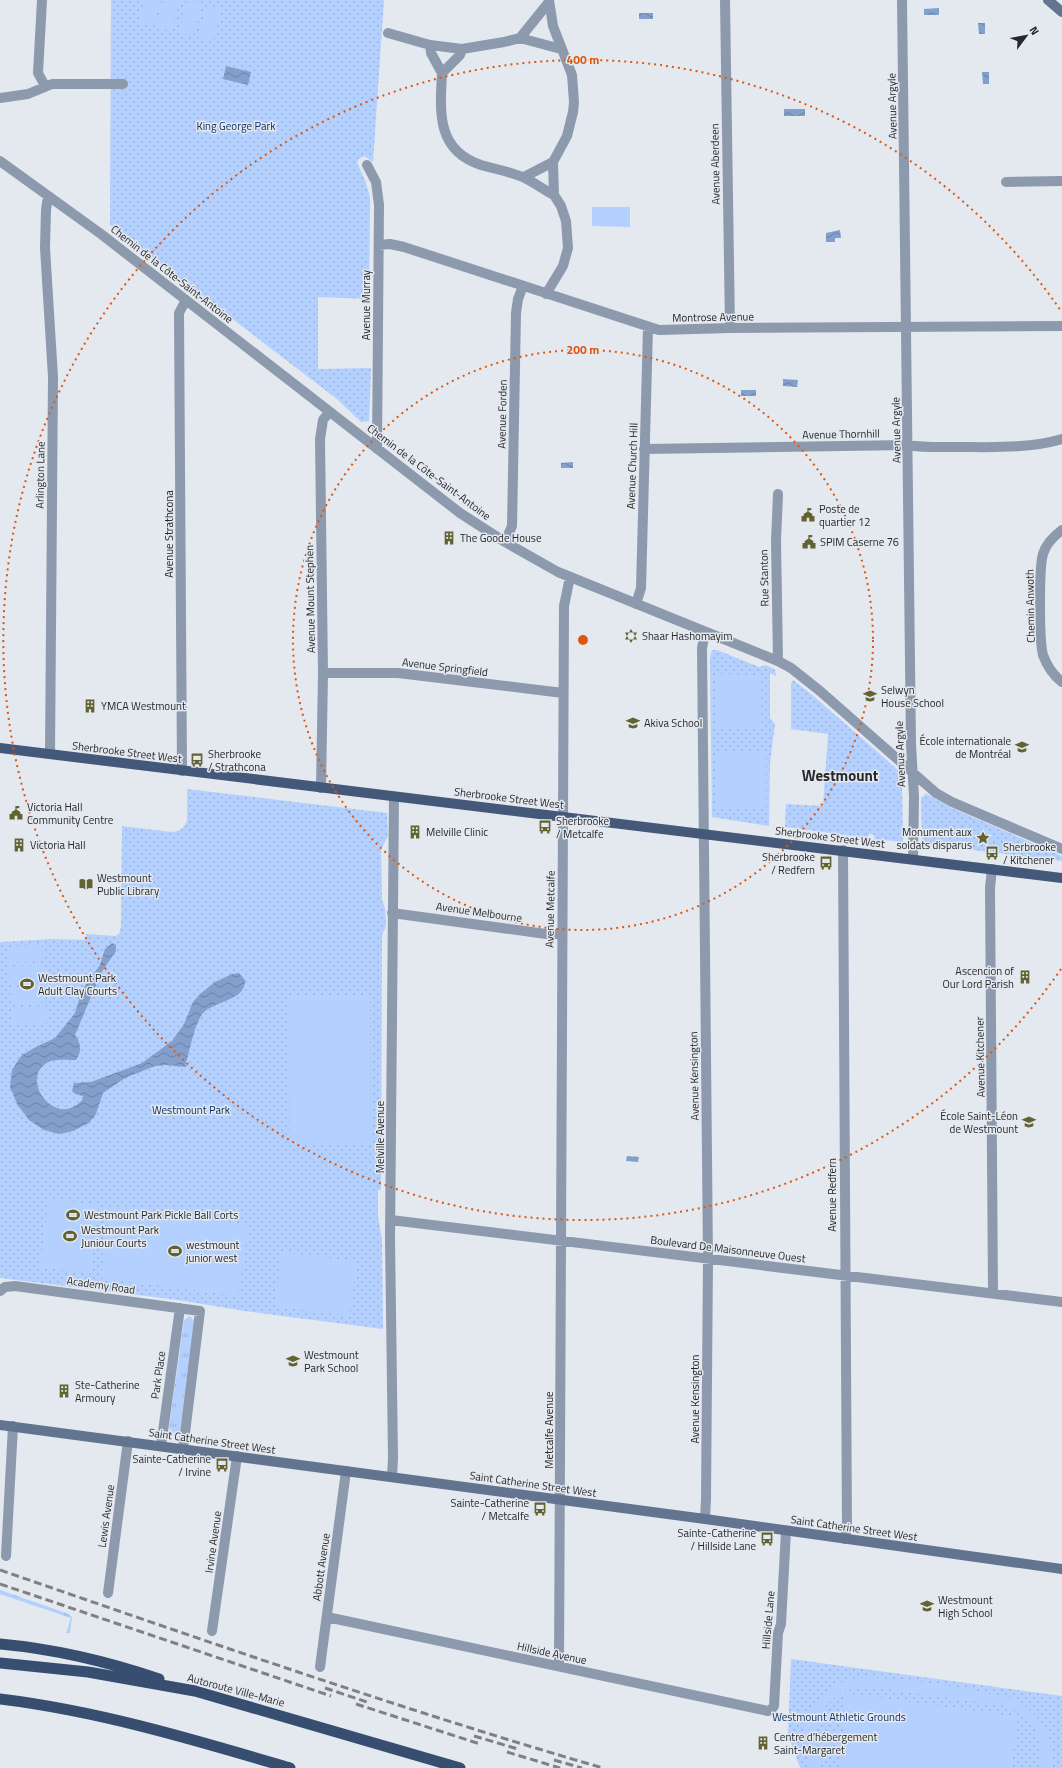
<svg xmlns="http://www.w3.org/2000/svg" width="1062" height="1768" font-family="'Titillium Web',sans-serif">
<defs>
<pattern id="grass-tufts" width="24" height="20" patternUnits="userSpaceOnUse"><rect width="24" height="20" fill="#b3d0fe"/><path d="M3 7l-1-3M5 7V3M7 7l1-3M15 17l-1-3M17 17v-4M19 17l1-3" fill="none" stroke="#9ab3da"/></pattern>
<pattern id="park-dots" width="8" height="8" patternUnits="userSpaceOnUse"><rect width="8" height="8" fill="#b3d0fe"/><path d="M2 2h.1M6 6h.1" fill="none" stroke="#9ab3da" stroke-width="1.8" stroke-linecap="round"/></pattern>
<pattern id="water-waves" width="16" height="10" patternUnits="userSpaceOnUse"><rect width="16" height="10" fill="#839fcb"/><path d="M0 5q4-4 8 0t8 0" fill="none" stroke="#6b82a5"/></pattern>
</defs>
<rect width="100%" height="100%" fill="#e4e8ef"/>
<!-- grass -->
<path fill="url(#grass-tufts)" d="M190,1316l4,5 -14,109 -2,2 -5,2 -4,-6 15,-108z
M0,1590l69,24 3,3 -2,16h-4l5,-15 -71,-24z"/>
<!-- park -->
<path fill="url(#park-dots)" d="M111,0h273l-11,162 -9,-6 -5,3 -2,4 8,17 5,17 -1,102 -51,-2v72l53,-1 -2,53 -8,1 -24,-23 -227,-174z
M712,650h5l42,17 7,-2 9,5 1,6 -6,-3v45l5,6 -5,39 -1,63 -57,-9 -2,-159z
M793,680l18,14 86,75 4,7 1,8 1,58 -29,-3v-4l-5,-1 -1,4 -83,-11 1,-23 37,2 5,-72 -37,-5v-45z
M187,789l200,24 1,23 -7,13 1,51 3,9 1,15 -1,5 -3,5 -1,256h-3v27l4,23 1,89 -138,-18 -67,-11 -178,-22v-336l51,-3 35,1v-6l29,2 4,-2 2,-7 1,-101 49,6c8,0 13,-4 16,-11z
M925,793l27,15 110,48v5l-138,-17 -2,-2 -1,-44 4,-3z
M791,1659l271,37v72h-262l-12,-34z"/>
<!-- pitch -->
<path fill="#b3d0fe" d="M144,0h17l-8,26 -15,-4z
M163,0h17l-8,31 -16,-4z
M187,0l16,4 -10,33 -14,-5z
M207,5l15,4 -9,32 -15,-3z
M592,207h38v20l-38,-1z
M715,674l46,1 1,53h-46z
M716,753h50v55h-49z
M42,945l1,16 -34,2 -2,-16z
M43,965l1,16 -34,2 -1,-16z
M44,986l2,16 -35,2 -1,-16z
M370,995l1,149h-81l-1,-148z
M46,1006l1,16 -35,2 -1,-16z
M49,1198l50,8 -9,68 -50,-7z
M110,1206l139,19 -11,71 -137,-18z
M282,1252l75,10 -8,54 -74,-10z
M867,1677c41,3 83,7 124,17 9,2 18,3 26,7 24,12 39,41 33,67h-9c4,-31 -10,-57 -42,-63l-134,-19c-43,6 -62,42 -43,82h-10c-5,-11 -10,-30 -8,-42 3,-16 27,-39 41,-45 7,-3 14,-3 22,-4z
M846,1693l172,24 -7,51h-171z"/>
<!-- water -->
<path fill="url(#water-waves)" d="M939,8v7h-15v-6z
M639,13h14v6h-14z
M978,23h7v11h-6z
M226,66l25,6 -3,13 -25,-6z
M982,72h7v12h-6z
M784,109h21v7h-21z
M840,230l1,8h-6v4h-9v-9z
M783,379l15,1 -1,7 -14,-1z
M741,390h15v6h-15z
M573,462v6h-12v-5z
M112,943l4,2v6l-15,22 -26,62c6,8 7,16 1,25 -7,0 -18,-1 -25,1 -36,14 5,71 32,38v-3l-8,-2 -3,-3 2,-8 17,-1 51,-19 30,-22 12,-17 9,-22 7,-8 15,-12 17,-8 7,-1 6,7c1,20 -29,21 -41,32 -9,8 -15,42 -19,55l-19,-2 -11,1 -30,12 -22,15 -7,21 -7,9 -16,8 -14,3 -15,-4 -15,-10 -12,-16 -7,-17 2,-17 5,-8 5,-7 12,-7 21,-10 20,-25 7,-23 18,-25 5,-16z
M627,1156l12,1 -1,5 -12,-1z"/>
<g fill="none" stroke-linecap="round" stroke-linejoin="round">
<!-- minor -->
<path stroke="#8d9aad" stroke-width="10" d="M42,0l-4,73 7,13
M725,0l5,328
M902,0l9,744 3,53 -1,62
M549,2l-29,36 -16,4 -42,7 -2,6 -18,18c-2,39 -6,77 39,92 14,4 31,7 44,13 10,5 19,12 29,17
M388,33l42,12 32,4
M520,38l41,11
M430,45l1,8 11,20
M0,98l28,-4 24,-10h71
M0,161l101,73 359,279 45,29 53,30 220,89 13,7 29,23 116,102 16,9 110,47
M367,165l9,17 3,23 -2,244
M524,177l29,-15
M1006,182l56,-1
M48,196l-2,14 -1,38 8,129 -3,377
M379,245l11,-1 14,3 255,83 71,-2 332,-2
M546,294l17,-28 5,-18 -2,-27 -5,-15 -7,-11 -1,-33 14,-26 6,-24 1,-10 -2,-27 -19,-49 -4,-26
M644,449l264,-4c17,3 33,2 49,2 35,0 71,2 105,-8
M1062,530c-8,6 -16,14 -19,24 -4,13 -4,86 0,101 4,11 10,20 19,27
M505,542l7,-16 4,-213 2,-14 5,-13
M636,604l5,-16 7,-260
M778,661l-2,-120 2,-47
M323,673h75l165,20
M182,771l-3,-458 7,-13
M321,788l2,-115 -3,-234 3,-19 6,-8
M843,850l4,676 -2,13
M992,869l-2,19 3,405
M392,913l154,21h16
M391,1220l671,82
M0,1291l5,-4 10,-1 185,25 -17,138
M161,1446l19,-138
M392,1477l1,-19 -3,-220 4,-441
M705,1519l1,-20 2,-240 -6,-611 3,-16
M6,1556l7,-130
M108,1593l20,-152
M327,1617l441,94 3,-1 3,-4 4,-73 3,-9 5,-93
M212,1631l25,-175
M559,1666l5,-1060 6,-29
M320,1667l26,-196"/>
<!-- secondary -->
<path stroke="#627490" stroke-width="10" d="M1048,0l14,12
M0,1425l705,94 357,50"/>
<!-- primary -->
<path stroke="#44597a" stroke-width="10" d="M0,748l1062,130"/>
<!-- trunk -->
<path stroke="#374e71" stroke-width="11" d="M0,1644c55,5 106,17 159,35
M0,1663l88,9 107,19 265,77
M0,1699c99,12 195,41 290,69"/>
<!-- rail -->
<path stroke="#7e8085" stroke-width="3" stroke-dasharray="8 4" stroke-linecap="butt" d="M0,1570c200,69 400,139 603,198
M0,1584l331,112
M325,1688l42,14
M356,1704l124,40
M474,1736l44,13
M507,1752l53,16
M554,1760l28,8"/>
</g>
<!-- distance rings -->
<g fill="none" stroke="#de570e" stroke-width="2" stroke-dasharray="2 4">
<circle cx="583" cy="640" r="290"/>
<path d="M1061 969A580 580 0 1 1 1061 311"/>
</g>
<!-- icons -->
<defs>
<g id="civic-bare" transform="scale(1.08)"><path d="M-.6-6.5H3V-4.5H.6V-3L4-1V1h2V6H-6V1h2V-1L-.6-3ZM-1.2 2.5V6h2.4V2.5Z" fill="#626330" stroke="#e4e8ef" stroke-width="2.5" paint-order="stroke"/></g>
<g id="building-bare" transform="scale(1.08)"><path d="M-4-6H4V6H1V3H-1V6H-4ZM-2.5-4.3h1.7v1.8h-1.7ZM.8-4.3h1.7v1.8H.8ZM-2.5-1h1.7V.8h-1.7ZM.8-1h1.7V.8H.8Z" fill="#626330" stroke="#e4e8ef" stroke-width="2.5" paint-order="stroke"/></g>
<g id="synagogue-bare" transform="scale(1.08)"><path d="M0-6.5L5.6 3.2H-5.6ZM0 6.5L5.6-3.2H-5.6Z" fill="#626330" stroke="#e4e8ef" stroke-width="2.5" paint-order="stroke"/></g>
<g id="school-bare" transform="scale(1.08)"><path d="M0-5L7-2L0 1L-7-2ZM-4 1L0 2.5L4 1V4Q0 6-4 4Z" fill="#626330" stroke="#e4e8ef" stroke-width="2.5" paint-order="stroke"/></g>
<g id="bus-bare" transform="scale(1.08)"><path d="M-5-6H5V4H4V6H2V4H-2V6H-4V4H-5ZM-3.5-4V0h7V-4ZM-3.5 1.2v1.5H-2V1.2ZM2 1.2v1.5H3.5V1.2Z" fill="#626330" stroke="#e4e8ef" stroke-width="2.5" paint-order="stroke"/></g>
<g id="sight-bare" transform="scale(1.08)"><path d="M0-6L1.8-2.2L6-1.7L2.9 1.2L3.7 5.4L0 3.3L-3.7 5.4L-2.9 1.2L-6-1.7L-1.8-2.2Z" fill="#626330" stroke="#e4e8ef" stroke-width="2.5" paint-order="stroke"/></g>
<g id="library-bare" transform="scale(1.08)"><path d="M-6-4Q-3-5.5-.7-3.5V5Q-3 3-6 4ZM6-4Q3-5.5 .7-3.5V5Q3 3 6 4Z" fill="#626330" stroke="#e4e8ef" stroke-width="2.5" paint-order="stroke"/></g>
<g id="stadium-bare" transform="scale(1.08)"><path d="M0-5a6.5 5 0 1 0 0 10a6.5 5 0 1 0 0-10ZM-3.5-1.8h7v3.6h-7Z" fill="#626330" stroke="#e4e8ef" stroke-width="2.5" paint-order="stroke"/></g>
</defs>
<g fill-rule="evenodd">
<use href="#civic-bare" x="808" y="515"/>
<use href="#building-bare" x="449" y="538"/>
<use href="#civic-bare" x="809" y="542"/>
<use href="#synagogue-bare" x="631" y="636"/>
<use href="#school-bare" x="870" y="696"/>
<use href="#building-bare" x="90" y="706"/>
<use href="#school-bare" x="633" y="723"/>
<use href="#school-bare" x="1022" y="747"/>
<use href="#bus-bare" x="197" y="760"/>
<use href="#civic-bare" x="16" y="813"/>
<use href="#bus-bare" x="545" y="827"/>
<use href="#building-bare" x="415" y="832"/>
<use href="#sight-bare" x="983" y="838"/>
<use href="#building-bare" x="19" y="845"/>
<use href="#bus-bare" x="992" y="853"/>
<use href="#bus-bare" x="826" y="863"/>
<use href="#library-bare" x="86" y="884"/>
<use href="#building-bare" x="1025" y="977"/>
<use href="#stadium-bare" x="27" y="984"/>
<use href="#school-bare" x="1029" y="1122"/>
<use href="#stadium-bare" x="73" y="1215"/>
<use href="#stadium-bare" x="70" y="1236"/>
<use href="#stadium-bare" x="175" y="1251"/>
<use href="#school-bare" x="293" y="1361"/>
<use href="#building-bare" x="64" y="1391"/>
<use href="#bus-bare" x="222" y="1465"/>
<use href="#bus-bare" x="540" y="1509"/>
<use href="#bus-bare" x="767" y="1539"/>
<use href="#school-bare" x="927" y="1606"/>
<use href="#building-bare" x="763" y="1743"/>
</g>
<g text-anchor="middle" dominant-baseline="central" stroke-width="3" stroke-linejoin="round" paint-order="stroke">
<!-- street labels -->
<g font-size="11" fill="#26282a" stroke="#e4e8ef">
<text transform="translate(892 106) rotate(-91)">Avenue Argyle</text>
<text transform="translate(715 164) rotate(-91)">Avenue Aberdeen</text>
<text transform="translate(172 274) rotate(38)">Chemin de la Côte-Saint-Antoine</text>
<text transform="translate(366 305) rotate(-90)">Avenue Murray</text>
<text transform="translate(713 317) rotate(-1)">Montrose Avenue</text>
<text transform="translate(502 414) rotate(-89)">Avenue Forden</text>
<text transform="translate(896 430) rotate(-91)">Avenue Argyle</text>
<text transform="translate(841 434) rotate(-1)">Avenue Thornhill</text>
<text transform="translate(632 466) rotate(-88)">Avenue Church Hill</text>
<text transform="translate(429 472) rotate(37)">Chemin de la Côte-Saint-Antoine</text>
<text transform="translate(40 475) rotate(-89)">Arlington Lane</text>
<text transform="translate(169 534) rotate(-90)">Avenue Strathcona</text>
<text transform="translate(764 578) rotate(-91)">Rue Stanton</text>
<text transform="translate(310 599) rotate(-91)">Avenue Mount Stephen</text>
<text transform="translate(1030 606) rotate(-91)">Chemin Anwoth</text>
<text transform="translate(445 667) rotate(7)">Avenue Springfield</text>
<text transform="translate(127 752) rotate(7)">Sherbrooke Street West</text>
<text transform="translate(900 754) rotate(-92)">Avenue Argyle</text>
<text transform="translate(509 798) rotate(7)">Sherbrooke Street West</text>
<text transform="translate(830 837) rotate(7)">Sherbrooke Street West</text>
<text transform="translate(550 909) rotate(-89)">Avenue Metcalfe</text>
<text transform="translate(479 912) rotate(8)">Avenue Melbourne</text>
<text transform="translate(980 1057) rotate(-91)">Avenue Kitchener</text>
<text transform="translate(694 1076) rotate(-91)">Avenue Kensington</text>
<text transform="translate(380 1137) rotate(-90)">Melville Avenue</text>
<text transform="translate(832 1195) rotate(-90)">Avenue Redfern</text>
<text transform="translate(728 1249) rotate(7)">Boulevard De Maisonneuve Ouest</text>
<text transform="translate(101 1285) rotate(8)">Academy Road</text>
<text transform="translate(158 1375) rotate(-82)">Park Place</text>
<text transform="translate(695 1399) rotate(-90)">Avenue Kensington</text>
<text transform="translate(549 1430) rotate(-90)">Metcalfe Avenue</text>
<text transform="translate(212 1441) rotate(8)">Saint Catherine Street West</text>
<text transform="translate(533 1484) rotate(8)">Saint Catherine Street West</text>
<text transform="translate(106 1516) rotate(-82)">Lewis Avenue</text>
<text transform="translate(854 1528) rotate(8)">Saint Catherine Street West</text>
<text transform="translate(213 1542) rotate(-82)">Irvine Avenue</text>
<text transform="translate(321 1567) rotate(-82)">Abbott Avenue</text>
<text transform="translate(768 1620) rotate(-85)">Hillside Lane</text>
<text transform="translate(552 1653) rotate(12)">Hillside Avenue</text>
<text transform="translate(236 1690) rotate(15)">Autoroute Ville-Marie</text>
</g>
<!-- park labels -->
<g font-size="11" fill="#0e3065" stroke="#e4e8ef">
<text x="236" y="126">King George Park</text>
<text x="191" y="1110">Westmount Park</text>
<text x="839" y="1717">Westmount Athletic Grounds</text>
</g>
<!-- poi labels -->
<g font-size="11" fill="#26282a" stroke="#e4e8ef" text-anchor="start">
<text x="819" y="509">Poste de<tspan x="819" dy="13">quartier 12</tspan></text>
<text x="460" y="538">The Goode House</text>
<text x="820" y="542">SPIM Caserne 76</text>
<text x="642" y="636">Shaar Hashomayim</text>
<text x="881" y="690">Selwyn<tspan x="881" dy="13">House School</tspan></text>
<text x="101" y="706">YMCA Westmount</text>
<text x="644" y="723">Akiva School</text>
<text x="1011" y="741" text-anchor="end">École internationale<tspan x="1011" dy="13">de Montréal</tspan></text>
<text x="208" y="754">Sherbrooke<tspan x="208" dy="13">/ Strathcona</tspan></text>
<text x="27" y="807">Victoria Hall<tspan x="27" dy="13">Community Centre</tspan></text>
<text x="556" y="821">Sherbrooke<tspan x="556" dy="13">/ Metcalfe</tspan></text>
<text x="426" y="832">Melville Clinic</text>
<text x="972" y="832" text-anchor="end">Monument aux<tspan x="972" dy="13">soldats disparus</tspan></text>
<text x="30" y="845">Victoria Hall</text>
<text x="1003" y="847">Sherbrooke<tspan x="1003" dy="13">/ Kitchener</tspan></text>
<text x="815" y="857" text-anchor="end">Sherbrooke<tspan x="815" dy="13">/ Redfern</tspan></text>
<text x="97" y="878">Westmount<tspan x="97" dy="13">Public Library</tspan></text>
<text x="1014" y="971" text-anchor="end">Ascencion of<tspan x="1014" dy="13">Our Lord Parish</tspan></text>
<text x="38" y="978">Westmount Park<tspan x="38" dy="13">Adult Clay Courts</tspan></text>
<text x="1018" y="1116" text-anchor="end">École Saint-Léon<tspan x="1018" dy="13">de Westmount</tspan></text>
<text x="84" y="1215">Westmount Park Pickle Ball Corts</text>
<text x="81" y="1230">Westmount Park<tspan x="81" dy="13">Juniour Courts</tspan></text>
<text x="186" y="1245">westmount<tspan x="186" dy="13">junior west</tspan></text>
<text x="304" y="1355">Westmount<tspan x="304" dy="13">Park School</tspan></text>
<text x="75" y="1385">Ste-Catherine<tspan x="75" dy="13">Armoury</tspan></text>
<text x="211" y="1459" text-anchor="end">Sainte-Catherine<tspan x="211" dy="13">/ Irvine</tspan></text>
<text x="529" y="1503" text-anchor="end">Sainte-Catherine<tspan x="529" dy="13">/ Metcalfe</tspan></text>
<text x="756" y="1533" text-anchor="end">Sainte-Catherine<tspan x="756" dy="13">/ Hillside Lane</tspan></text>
<text x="938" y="1600">Westmount<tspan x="938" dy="13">High School</tspan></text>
<text x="774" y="1737">Centre d’hébergement<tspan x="774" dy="13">Saint-Margaret</tspan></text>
</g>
<!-- district labels -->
<g font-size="15" font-weight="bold" fill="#26282a" stroke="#e4e8ef">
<text x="840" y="775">Westmount</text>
</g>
</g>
<circle cx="583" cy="640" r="6" fill="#de570e" stroke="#e4e8ef" stroke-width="2"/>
<g font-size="12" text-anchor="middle" font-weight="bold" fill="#de570e" stroke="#e4e8ef" stroke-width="3" stroke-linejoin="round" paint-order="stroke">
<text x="583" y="64">400 m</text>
<text x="583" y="354">200 m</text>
</g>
<!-- north arrow -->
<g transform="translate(1026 36) rotate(58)" stroke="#e4e8ef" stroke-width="3" paint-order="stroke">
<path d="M0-3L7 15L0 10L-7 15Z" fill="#26282a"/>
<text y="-6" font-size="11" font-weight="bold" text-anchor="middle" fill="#26282a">N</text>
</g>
</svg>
